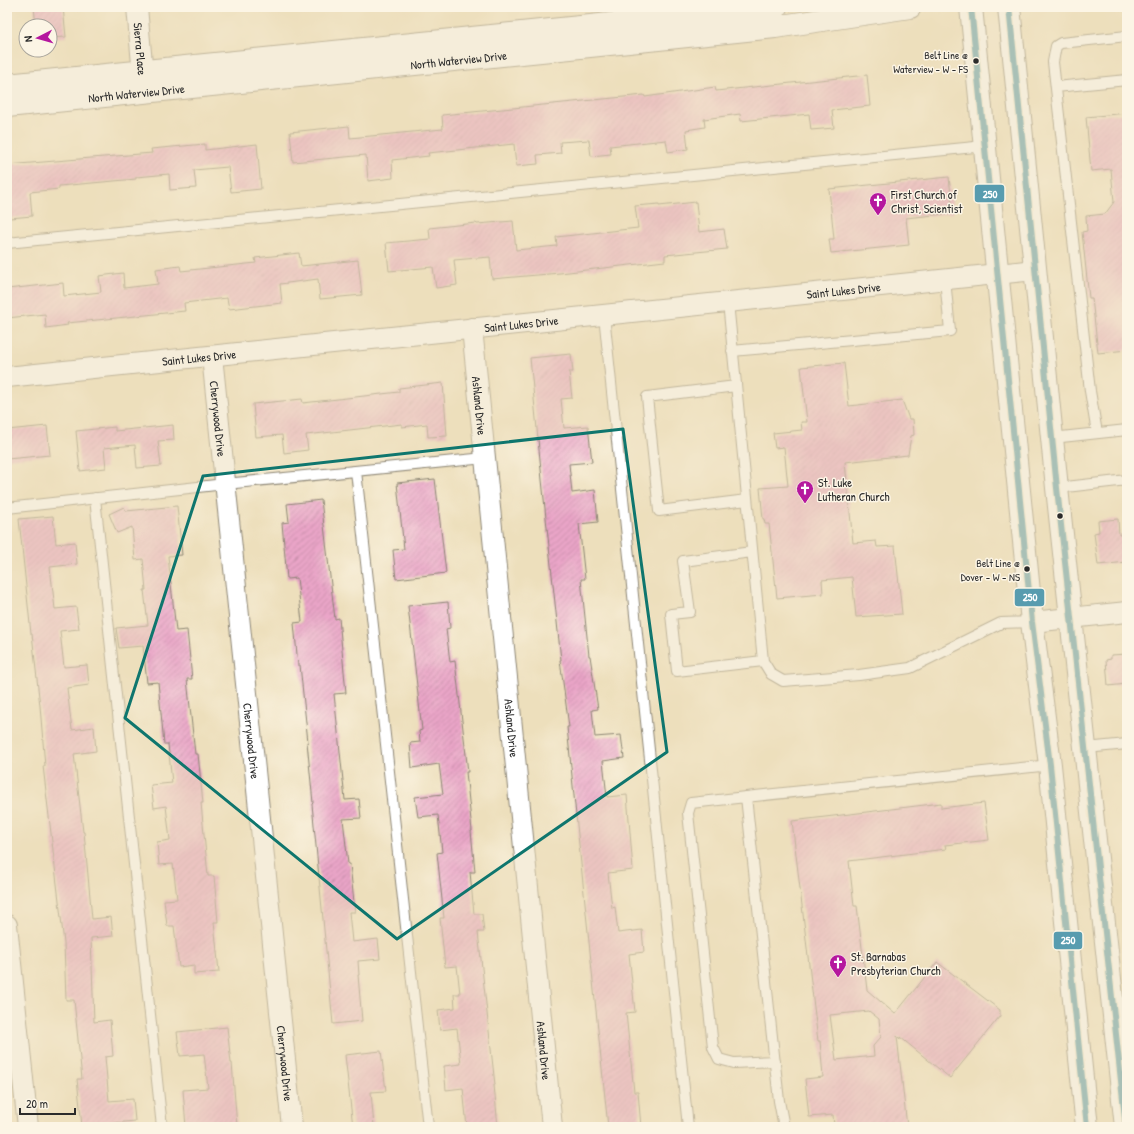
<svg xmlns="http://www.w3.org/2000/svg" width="1134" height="1134" font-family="'Patrick Hand',sans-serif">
<defs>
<pattern id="building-hatch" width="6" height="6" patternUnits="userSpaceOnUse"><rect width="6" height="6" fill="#eaa5c8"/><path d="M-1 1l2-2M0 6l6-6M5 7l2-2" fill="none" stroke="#be87a3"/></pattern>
</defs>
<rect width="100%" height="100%" fill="#fcf5e5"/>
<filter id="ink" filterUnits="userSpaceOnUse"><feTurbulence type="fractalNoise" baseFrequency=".025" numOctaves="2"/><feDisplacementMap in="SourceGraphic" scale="8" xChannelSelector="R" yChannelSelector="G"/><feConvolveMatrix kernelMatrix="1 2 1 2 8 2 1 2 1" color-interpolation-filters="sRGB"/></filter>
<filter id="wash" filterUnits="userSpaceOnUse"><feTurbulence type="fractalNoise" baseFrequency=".012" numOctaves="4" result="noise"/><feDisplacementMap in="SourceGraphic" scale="16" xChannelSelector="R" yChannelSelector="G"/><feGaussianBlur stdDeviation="0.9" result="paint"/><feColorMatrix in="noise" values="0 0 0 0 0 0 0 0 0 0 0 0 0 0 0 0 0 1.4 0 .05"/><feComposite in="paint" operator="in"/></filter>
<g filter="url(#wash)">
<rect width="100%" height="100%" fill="#eddfbc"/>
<g id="blocks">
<!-- building -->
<path fill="url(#building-hatch)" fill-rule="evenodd" d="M34,7h29l3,30 -16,1v-12h-14z
M867,75l3,31 -38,4 2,18 -23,2 -2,-16 -68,7 -1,-7 -36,5 1,8 -19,3 2,19 -20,3 -2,-12 -56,6 1,8 -20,2 -2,-16 -29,2 1,11 -24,2 1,9 -22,2 -2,-22 -86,9 1,3 -37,4 1,18 -25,3 -2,-26 -73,7 -3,-30 59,-6 1,12 93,-9 -1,-14 202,-20 1,2 70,-10 1,4z
M1127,113v237l-29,3 -6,-55h-3l-7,-66 5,-1 -1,-15 19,-2 9,-12 -3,-33 -20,2 -5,-54z
M205,144v6l52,-6 4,45 -30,3 -3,-25 -34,3 2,18 -26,2 -1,-16 -33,3v2l-77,7v3l-29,3 2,24 -22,2 -3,-29v-24l145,-12 -1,-4z
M949,177l4,36 -47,5 3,27 -78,8 -2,-14h5l-5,-50z
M696,202l3,30 25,-3 3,20 -62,6v6l-105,12 -68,6 -2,-22 -36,3 3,25 -21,3 -3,-21 -44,4 -3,-28 44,-4 -1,-11 47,-5 1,1 36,-3 3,29 41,-4 -1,-9 82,-9 -3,-22 24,-2v2z
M299,253l2,13 57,-6 4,35 -42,4 -2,-20 -38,5 2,19 -53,6 -2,-11 -43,5 1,8 -118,12 1,2 -22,3 -1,-14 -38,4v-29l56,-6 1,13 37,-4 -2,-16 24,-3 1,15 34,-4 -2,-15 24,-3 1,5 75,-8 -1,-5z
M571,354l2,18h-4l3,26 -11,1 3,29 24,-2 4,36 -23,2 3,29 23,-3 3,32 -19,2 6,55h-4l8,77h1l8,53 -6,1 3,27 26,-2 3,23 -21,3 4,36 20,-2 6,75 -25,3 4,35 3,-1 3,26 24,-3 2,22 -15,2 6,58 -9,1 8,79h4l3,35h-33l-35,-341 -6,-59h2l-9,-67h1l-19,-180 -12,-122z
M844,363l5,43 53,-6 7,19h4l1,16 -3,1 -3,19 -63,7 8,81 23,-2 1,6 18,-1 7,68 -46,3 -4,-40 -30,3 1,14 -46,4 -8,-74h-4l-1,-5h-1l-3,-31 28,-2 -4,-39 -9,1 -2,-15 29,-3 -1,-8h6l-6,-55z
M443,383l4,53 -19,1 -1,-13 -25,3v-3l-96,11 2,15 -24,3 -2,-18 -26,2 -3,-33 49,-5 1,4 96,-11v-4z
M173,425l1,15 -16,1 3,25 -24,2 -2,-23 -31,3 2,20 -26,3 -4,-40 39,-4v4z
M47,426l3,29 -43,4v-29z
M435,479l11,94 -50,6 -3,-29 11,-1 -7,-66z
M321,500l14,119 4,-1 7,75 -12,1 11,106 14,-1 2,19 -18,1 5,45h2l5,48h-6l3,30 26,-3 2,20 -22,2 1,14h-1l4,46 -29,3 -21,-220 1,-1 -6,-61h1l-8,-77h-2l-4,-42 8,-1 -5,-44 -10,1 -5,-56 7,-1 -2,-18z
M177,506l5,49 -14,1 8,75 11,-1 5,49h-5l8,75h3l5,49h-2l7,73h6l4,46h-4l5,50 -25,2v-9l-15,2 -5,-41h-7l-3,-26 13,-1 -4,-35 -14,1 -2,-23 13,-2 -4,-34 -12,2 -3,-23 21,-2 -4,-39h-4l-6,-62 -11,1 -4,-37 -24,2 -3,-20 32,-3 -4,-35h2l-3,-31 -8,1 -3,-33 -15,6 -8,-19 15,-7 2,4z
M53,516l3,28 19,-2 2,22 -27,3 5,42 21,-2 3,22 -19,2 4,36 23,-2 2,20 -22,3 5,42 22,-3 2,24 -22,3 9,78h1l8,87 19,-2 2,19 -22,2 3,84 16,-2 3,36 -8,1 4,44 24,-2 2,22 -53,5 -5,-47h5l-8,-79h-8l-2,-57 -21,-177h2l-5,-60 -8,-72h-1l-12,-115z
M1118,519l1,16 8,-1v28l-29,3 -4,-32 5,-1 -1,-11z
M448,602l2,26 -4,1 4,33 5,-1 13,111h-2l6,59h-1l4,41h-5l4,42h8l2,18h-6l17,153h-1l4,42h-31l-4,-39 -17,2 -2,-24 17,-2 -4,-36 -17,2 -2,-20 17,-2 -1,-14h6l-3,-28 -12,1 -5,-49h4l-7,-65 5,-1 -4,-37 -20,2 -3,-20 28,-3 -4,-30 -27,4 -2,-25 10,-1 -1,-11 3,-1 -14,-124z
M1127,654v30l-19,2 -2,-26 5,-1v-4z
M941,803v5l43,-5 5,37 -44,5 1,4 -97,12 5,45h3l10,84 28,24 42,-52 63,48v6l-50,62 -50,-41v2l-3,-3 10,91h-73l-1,-12 -24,2 -4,-38 18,-2 -3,-36h-2l-26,-220zM869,1011l10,8 2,18 -8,9 1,10 -38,4 -6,-45z
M227,1027l4,36h1l5,64h-51l-3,-37 25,-2 -4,-34 -24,2 -3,-24z
M381,1051l5,40 -15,1 3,35h-21l-8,-72z"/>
</g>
</g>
<g filter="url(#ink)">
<use href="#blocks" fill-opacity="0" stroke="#8c8574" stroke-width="1"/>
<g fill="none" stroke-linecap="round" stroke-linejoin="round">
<!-- service casing -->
<g stroke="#8c8574" stroke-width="12">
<path id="service" d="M1056,87l71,-7
M7,243l978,-97
M728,302l35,359 8,13 12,7 76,-6 51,-7 91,-45 31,-1
M604,315l84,812
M732,351l218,-20 -5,-52
M736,386l-89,11 12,114 88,-11
M1097,433l-7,-42 -37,-329 3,-16 5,-3 66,-7
M1052,438l75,-8
M356,471l72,656
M1057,488l70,-8
M95,498l67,629
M7,508l218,-24 260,-26
M752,552l-69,9 7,51 -19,2 6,57 86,-10
M1086,748l41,-4
M746,797l-55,6 -3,10 25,234 6,12 15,4 41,-2
M784,1127l-5,-26 -33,-304 304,-32"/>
</g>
<!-- minor casing -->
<g stroke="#8c8574" stroke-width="22">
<g id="minor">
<path id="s1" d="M137,7l7,80"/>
<path id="s2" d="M472,328l80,799"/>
<path id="s3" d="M212,356l80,771"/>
<path id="s4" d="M7,377l1028,-107"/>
<path d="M1032,622l95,-10"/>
<path d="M7,925l21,202"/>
</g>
</g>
<!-- tertiary casing -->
<g stroke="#8c8574" stroke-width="24">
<g id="tertiary">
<path d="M7,85l769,-78"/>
<path id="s5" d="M7,106l768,-79 135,-20"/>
</g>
</g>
<!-- primary casing -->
<g stroke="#8c8574" stroke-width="24">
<path id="primary" d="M971,7l61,615 18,143 37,362
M1009,7l48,481 69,639"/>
</g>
<!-- service -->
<use href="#service" stroke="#fff" stroke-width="10"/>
<!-- minor -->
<use href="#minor" stroke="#fff" stroke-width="20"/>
<!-- tertiary -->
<use href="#tertiary" stroke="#fff" stroke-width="22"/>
<!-- primary -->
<use href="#primary" stroke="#fff" stroke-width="22"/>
<!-- bus-1 casing -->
<g stroke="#fcf5e5" stroke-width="9">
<path id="bus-1" d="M971,7l61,615 18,143 37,362
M1009,7l48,481 69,639"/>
</g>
<!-- bus-1 -->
<use href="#bus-1" stroke="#589caf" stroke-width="6"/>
</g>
</g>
<!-- marked area -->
<path d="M0 0H1134V1134H0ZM623,429l44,323 -270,187 -272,-221 78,-242z" fill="#eddfbc" fill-opacity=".55" fill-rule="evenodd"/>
<path fill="none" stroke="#0f766e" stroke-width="3" stroke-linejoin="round" d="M623,429l44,323 -270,187 -272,-221 78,-242z"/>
<!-- icons -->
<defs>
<g id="church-pin" transform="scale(0.9)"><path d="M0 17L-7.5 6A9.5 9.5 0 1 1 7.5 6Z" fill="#b5179e" stroke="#fcf5e5"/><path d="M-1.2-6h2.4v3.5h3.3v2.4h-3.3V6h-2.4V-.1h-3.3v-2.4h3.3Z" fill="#fff"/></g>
</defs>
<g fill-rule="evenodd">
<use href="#church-pin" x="878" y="201"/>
<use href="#church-pin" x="805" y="489"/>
<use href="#church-pin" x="838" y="963"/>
</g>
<!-- markers -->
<g fill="#2b2b2b" stroke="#fcf5e5" stroke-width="1.5">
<circle cx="976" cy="61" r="3.5"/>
<circle cx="1060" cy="516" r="3.5"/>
<circle cx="1027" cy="569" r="3.5"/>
</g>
<g text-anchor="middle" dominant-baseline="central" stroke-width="3" stroke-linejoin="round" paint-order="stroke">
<!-- bus labels -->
<g font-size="11" fill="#2b2b2b" stroke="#fcf5e5" text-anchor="end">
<text x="968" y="55">Belt Line @<tspan x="968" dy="14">Waterview - W - FS</tspan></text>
<text x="1020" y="563">Belt Line @<tspan x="1020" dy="14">Dover - W - NS</tspan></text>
</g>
<!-- street labels -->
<g font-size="12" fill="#2b2b2b" stroke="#fcf5e5">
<text stroke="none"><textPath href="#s1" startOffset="42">Sierra Place</textPath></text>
<text stroke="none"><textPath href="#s5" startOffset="454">North Waterview Drive</textPath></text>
<text stroke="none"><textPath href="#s5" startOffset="130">North Waterview Drive</textPath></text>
<text stroke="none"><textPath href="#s4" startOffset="841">Saint Lukes Drive</textPath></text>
<text stroke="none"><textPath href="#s4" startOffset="517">Saint Lukes Drive</textPath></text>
<text stroke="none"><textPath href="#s4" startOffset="193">Saint Lukes Drive</textPath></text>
<text stroke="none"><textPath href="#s2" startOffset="78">Ashland Drive</textPath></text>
<text stroke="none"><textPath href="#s3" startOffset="63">Cherrywood Drive</textPath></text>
<text stroke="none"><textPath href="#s2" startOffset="402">Ashland Drive</textPath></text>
<text stroke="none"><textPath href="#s3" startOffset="387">Cherrywood Drive</textPath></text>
<text stroke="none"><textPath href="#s2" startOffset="726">Ashland Drive</textPath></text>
<text stroke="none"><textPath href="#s3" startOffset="711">Cherrywood Drive</textPath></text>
</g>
<!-- poi labels -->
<g font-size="12" fill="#2b2b2b" stroke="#fcf5e5" text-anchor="start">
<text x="891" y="194">First Church of<tspan x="891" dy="14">Christ, Scientist</tspan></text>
<text x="818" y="482">St. Luke<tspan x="818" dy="14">Lutheran Church</tspan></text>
<text x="851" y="956">St. Barnabas<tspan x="851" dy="14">Presbyterian Church</tspan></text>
</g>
</g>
<g stroke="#fcf5e5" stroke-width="1.5">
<rect x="974" y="184" width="31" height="19" rx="4" fill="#589caf"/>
<rect x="1014" y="588" width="31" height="19" rx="4" fill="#589caf"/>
<rect x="1053" y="931" width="30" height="19" rx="4" fill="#589caf"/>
</g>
<g font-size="11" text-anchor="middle" font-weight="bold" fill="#fff">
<text x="990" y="198">250</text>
<text x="1030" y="601">250</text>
<text x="1068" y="944">250</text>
</g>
<!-- margin -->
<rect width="1134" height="1134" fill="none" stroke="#fcf5e5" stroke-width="24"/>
<!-- north arrow -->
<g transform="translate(38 38) rotate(264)"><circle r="19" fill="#fcf5e5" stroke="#a8a49b"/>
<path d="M0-3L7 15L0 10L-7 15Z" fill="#b5179e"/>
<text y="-6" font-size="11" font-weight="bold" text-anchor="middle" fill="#2b2b2b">N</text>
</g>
<!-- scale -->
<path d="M20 1108v6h55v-6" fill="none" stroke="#2b2b2b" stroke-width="2"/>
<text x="26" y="1108" font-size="12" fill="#2b2b2b" stroke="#fcf5e5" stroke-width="3" paint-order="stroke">20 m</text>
</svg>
